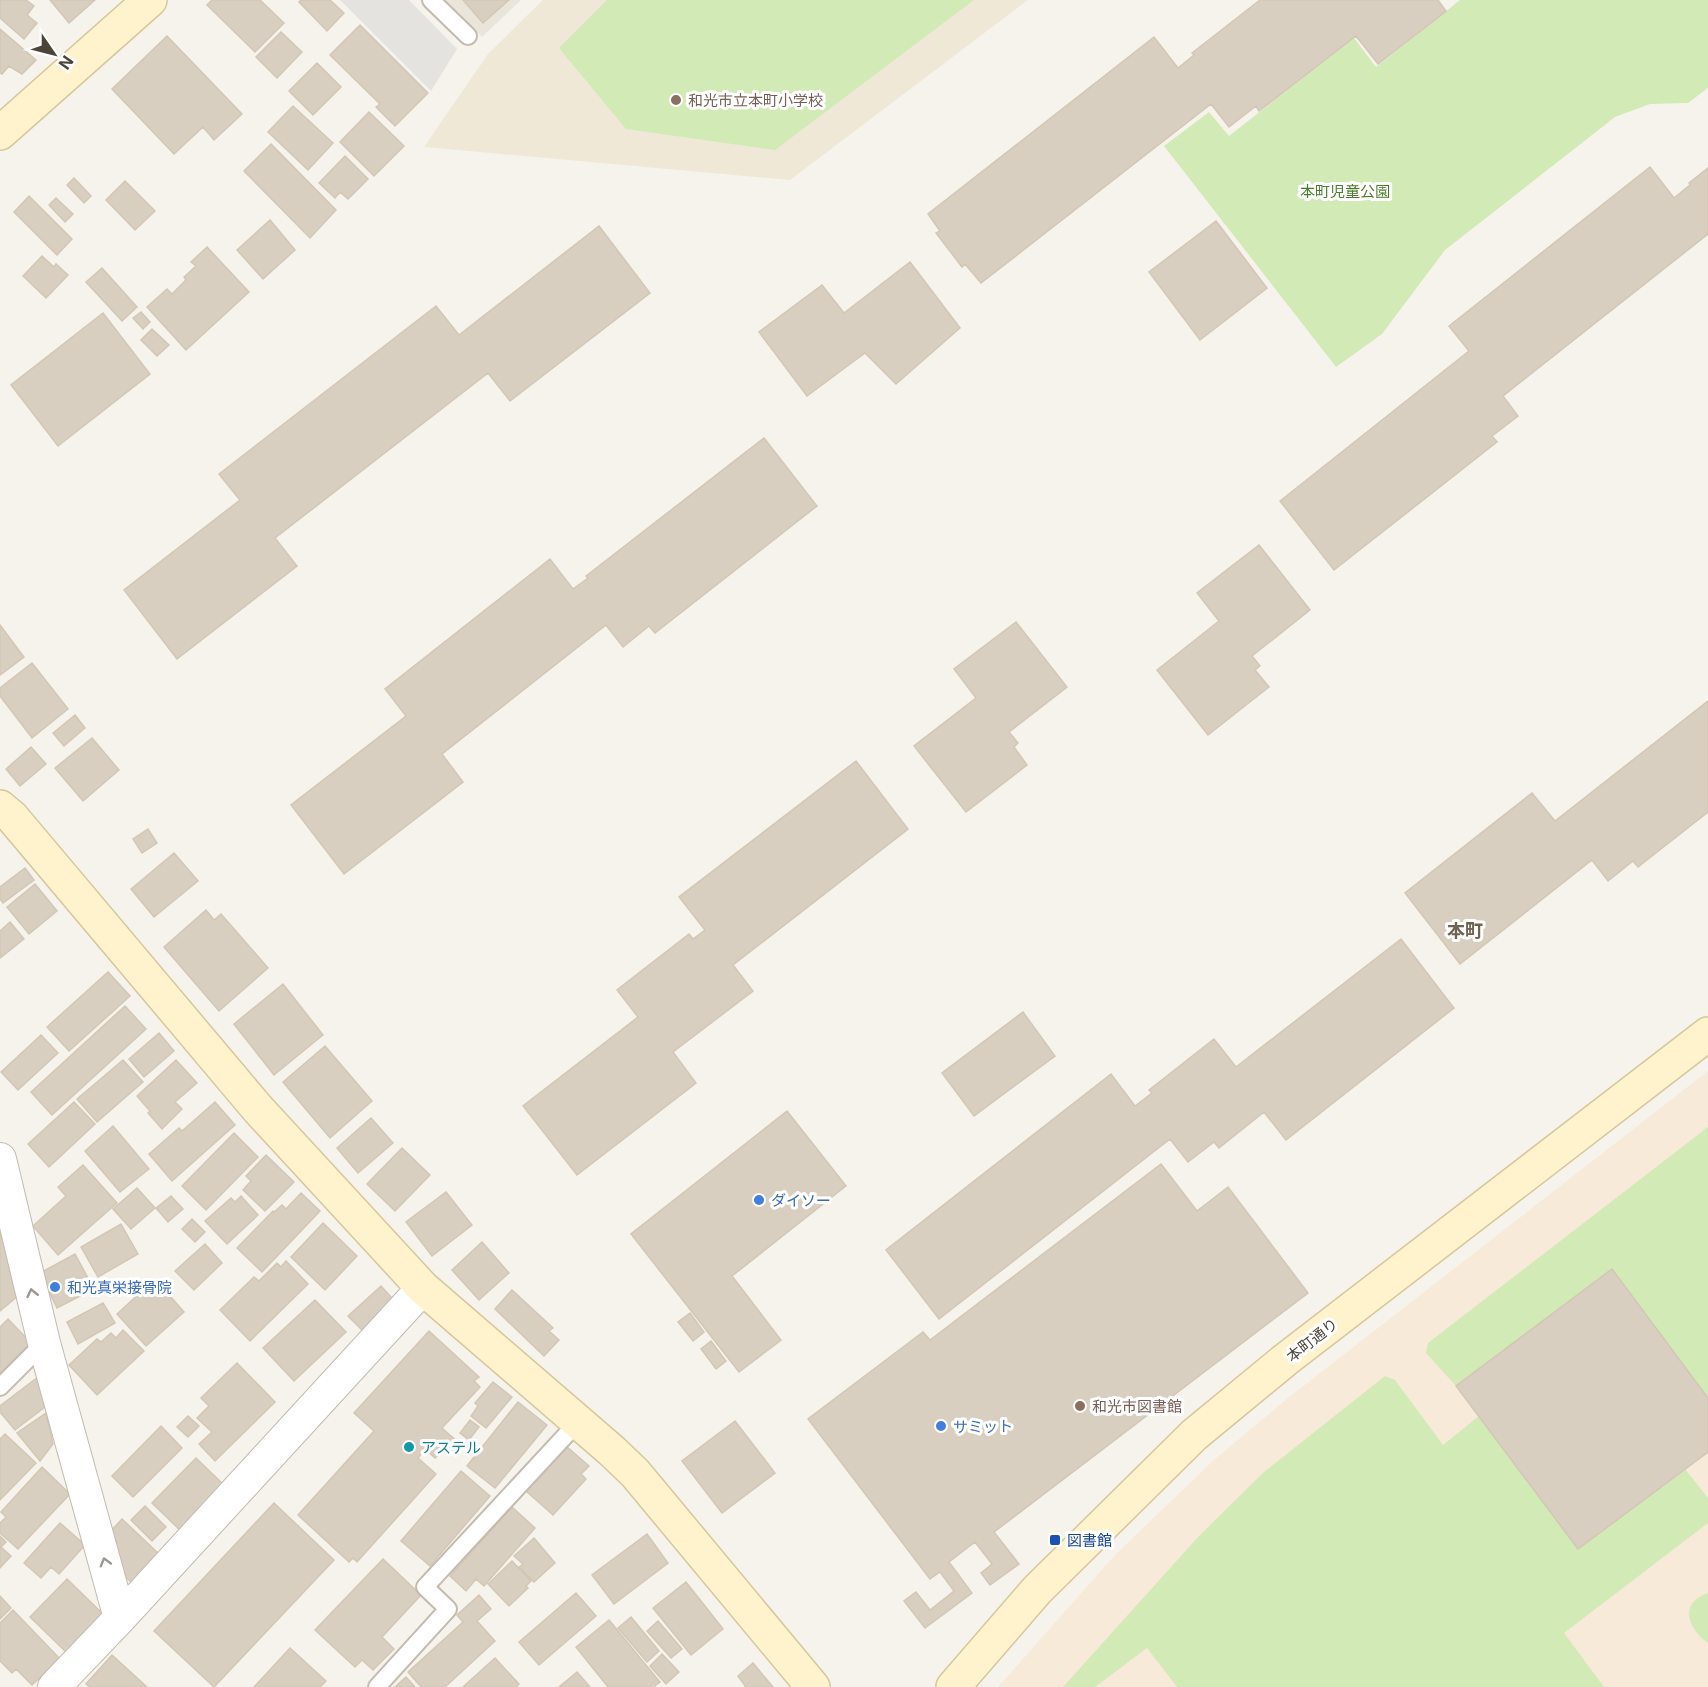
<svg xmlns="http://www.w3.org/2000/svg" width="1708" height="1687" font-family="Inter,'Noto Sans JP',sans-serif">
<rect width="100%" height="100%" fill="#f6f3ec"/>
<!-- residential -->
<path fill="#eae5da" d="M445,0h76l-39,37z"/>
<!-- commercial -->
<path fill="#f7ead8" d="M1708,1071v616h-710l117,-132 99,-95 74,-62z"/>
<!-- education -->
<path fill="#efe8d6" d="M543,0h485l-238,180 -366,-33 64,-93z"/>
<!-- green -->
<path fill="#d2eab5" d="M607,0h367l-199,150 -149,-21 -67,-81z
M1460,0h248v88l-20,15 -38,1 -35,13 -170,133 -63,84 -46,33 -172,-221 45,-34 20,24 125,-98 22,29z
M1708,1127v271l-96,-129 -156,117 -30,-33 2,-10z
M1385,1376l10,4 48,65 36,-29 99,133 107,-80 23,29v25l-144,110 40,54h-427l-30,-39 -52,39h-32l136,-151 65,-64z
M1708,1593v50c-20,-14 -30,-40 0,-50z"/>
<!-- parking -->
<path fill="#e5e3e0" d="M340,0h69l48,49 -26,42z"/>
<!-- building -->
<path fill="#d8cfc1" stroke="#d3c7b4" stroke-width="1.5" d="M0,0h26l8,6 -7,9 10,8 -13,16 -24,-21z
M50,0h45l-26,23z
M212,0h48l24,23 -29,29 -48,-47z
M301,0h29l14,13 -17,18 -28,-29z
M463,0h46l-26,23z
M1260,0h178l8,11 -68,53 -22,-28 -97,75 -3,-5 -27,21 -18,-23 -230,179 -16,-19 -3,3 -26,-34 4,-2 -12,-17 226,-177 24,31 16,-13 -2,-2z
M360,25l68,68 -33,33 -19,-19 4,-3 -50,-49z
M0,29l36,31 -14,14 -13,-8 -7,8 -2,-1z
M281,32l21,20 -25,26 -21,-21z
M167,36l75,78 -28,26 -11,-13 -29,27 -62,-65z
M317,63l24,24 -28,28 -24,-24z
M293,106l40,37 -25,27 -40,-38z
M369,112l35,34 -30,30 -34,-34z
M271,144l65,66 -26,28 -66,-67z
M345,156l23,23 -20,20 -8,-7 -5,6 -16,-15z
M1650,167l24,31 16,-13 -1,-2 19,-15v66l-205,162 15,20 -26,20 5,6 -163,128 -54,-69 189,-150 -20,-25z
M74,178l17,18 -7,7 -17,-18z
M125,181l30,30 -20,19 -29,-30z
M29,196l43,43 -15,16 -43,-43z
M56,198l17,16 -8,8 -16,-17z
M270,220l25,30 -32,29 -26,-29z
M1216,221l51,67 -67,52 -51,-68z
M599,226l51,67 -140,108 -22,-28 -213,165 22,28 -120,93 -53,-69 116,-90 -21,-26 217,-168 23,29z
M207,247l42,45 -63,58 -39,-43 20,-18 5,5 14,-14 -2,-3 12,-11 -5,-4z
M42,256l12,11 2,-3 12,11 -22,23 -23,-22z
M910,262l50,66 -64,56 -31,-31 -58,43 -48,-64 63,-47 22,28z
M102,268l35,39 -15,14 -36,-39z
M141,312l9,10 -7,7 -10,-11z
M103,313l47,61 -92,72 -47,-61z
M152,329l17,16 -12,11 -16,-16z
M764,438l53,68 -162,127 -6,-7 -26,21 -17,-22 -164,129 21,28 -119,92 -53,-69 115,-89 -21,-27 165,-130 23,30 15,-11 -2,-2z
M1259,545l51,65 -58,46 8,10 -5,4 14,17 -61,48 -51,-65 62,-49 -22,-28z
M1016,622l51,65 -58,45 9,11 -4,4 13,18 -61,47 -52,-66 62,-48 -22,-29z
M0,625l24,32 -24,18z
M32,663l36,46 -36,29 -32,-42v-8z
M1708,701v111l-70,55 -5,-6 -25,20 -16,-21 -132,104 -55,-71 127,-100 23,28z
M75,715l10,13 -21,18 -11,-13z
M92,738l27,32 -36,31 -28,-33z
M31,747l15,17 -26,22 -14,-17z
M856,761l52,68 -175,136 20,26 -80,61 23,31 -119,92 -54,-69 115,-89 -21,-27 72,-56 4,5 12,-9 -26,-33z
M148,829l9,14 -15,10 -9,-14z
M174,853l24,28 -44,36 -23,-28z
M25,868l9,12 -31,23 -3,-4v-12z
M35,884l22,27 -28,23 -22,-27z
M206,910l8,10 7,-6 47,54 -49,43 -55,-64z
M10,922l14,17 -24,19v-27z
M1401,939l53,69 -168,132 -22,-28 -45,36 -5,-6 -26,20 -18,-23 -231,180 -53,-69 225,-176 24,32 17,-13 -3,-3 65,-51 22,28z
M108,972l22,24 -61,55 -22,-24z
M283,984l40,51 -49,40 -40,-51z
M125,1006l21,23 -94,86 -21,-23z
M1023,1012l32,44 -81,60 -32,-43z
M159,1033l15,18 -30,26 -15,-18z
M41,1035l17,18 -40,37 -17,-18z
M325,1046l47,55 -42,37 -47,-56z
M123,1060l20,22 -46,40 -20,-23z
M176,1060l21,23 -22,19 7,7 -20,20 -14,-16 2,-2 -13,-15z
M74,1102l21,22 -46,43 -21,-23z
M215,1102l20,23 -63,56 -23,-27 30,-26 3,3z
M787,1111l59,75 -114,90 49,64 -42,32 -108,-138z
M371,1118l22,25 -35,30 -21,-25z
M113,1126l36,43 -29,23 -35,-41z
M234,1133l24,24 -52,53 -24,-24z
M402,1148l28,27 -35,36 -28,-27z
M266,1155l28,27 -29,29 -22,-21 8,-9 -5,-5z
M1161,1164l36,47 31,-24 80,106 -314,239 25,32 -29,21 -9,-12 11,-9 -17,-22 -26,20 23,31 -47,35 -21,-27 12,-9 14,18 24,-19 -14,-19 -10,7 -122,-160 115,-87 7,8z
M83,1165l34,38 -59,52 -25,-29 33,-30 -8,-9z
M137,1188l18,20 -24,21 -18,-20z
M446,1192l26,33 -40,31 -26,-34z
M301,1193l19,18 -58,61 -25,-24 36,-37 1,1 8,-7 4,4z
M171,1196l12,13 -15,13 -12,-14z
M241,1196l17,19 -31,29 -22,-23 26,-23 4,4z
M192,1219l13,13 -10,10 -13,-13z
M323,1223l34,33 -32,34 -34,-33z
M121,1224l17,30 -40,23 -17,-30z
M0,1228l19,67 -19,16z
M482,1242l27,31 -30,27 -27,-30z
M205,1244l17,19 -28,27 -19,-19z
M75,1254l19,35 -37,19 -17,-35z
M286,1261l22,23 -58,57 -30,-31 34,-33 5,4 18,-18 4,4z
M1612,1269l96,129v54l-130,97 -122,-163z
M155,1279l29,33 -38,34 -29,-32z
M381,1286l19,21 -32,29 -20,-20z
M512,1290l41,38 -4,3 10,9 -15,16 -49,-47z
M315,1300l31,32 -52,49 -31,-33z
M103,1303l12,20 -37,21 -11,-22z
M690,1313l14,19 -11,9 -15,-19z
M8,1319l25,26 -33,33v-51z
M123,1330l21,21 -47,44 -28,-30 28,-26 4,3 10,-9 5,5z
M429,1331l50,46 -5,4 6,6 -38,41 18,16 -11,12 -6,-5 -8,7 -10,-9 -7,9 18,16 -79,88 -4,-4 -4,4 -51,-47 76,-84 -20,-18z
M711,1341l15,20 -10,8 -15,-20z
M237,1363l38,39 -60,59 -16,-17 13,-12 -15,-14 12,-12 -8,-8z
M38,1377l7,30 -30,23 -15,-18v-6z
M493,1382l19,15 -26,31 -15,-12 7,-10 -3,-3z
M518,1402l29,23 -52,63 -28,-22z
M46,1413l7,31 -13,17 -23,-28z
M188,1416l11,10 -11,11 -11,-10z
M470,1420l9,7 -10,13 -9,-7z
M735,1421l40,52 -53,40 -40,-52z
M161,1426l21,22 -49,49 -21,-21z
M5,1434l31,29 -36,37v-61z
M566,1446l23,20 -8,8 5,5 -33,36 -27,-24z
M196,1458l30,29 -44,45 -30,-29z
M42,1467l28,27 -52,55 -18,-16v-10l6,-6 -5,-5z
M461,1471l29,25 -60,70 -29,-25z
M274,1503l60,57 -120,127 -60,-56z
M145,1506l21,21 -14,14 -21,-21z
M512,1507l23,21 -51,58 -8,-7 -10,12 -16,-15z
M122,1519l36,34 -27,29 -17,-16 -4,-16 7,-8 -9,-8z
M60,1523l25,22 -26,29 -8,-7 -10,11 -17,-15z
M647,1534l21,29 -54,41 -22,-29z
M0,1536l6,6 -5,5 10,9 -11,12z
M534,1538l21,25 -21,19 -15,-15 4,-3 -9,-8z
M383,1559l38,36 -39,42 12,12 -21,21 -11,-10 -7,7 -40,-37z
M512,1561l19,20 -5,5 2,2 -19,18 -21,-22z
M67,1579l36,35 -37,38 -36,-35z
M686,1582l37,47 -32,26 -38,-47z
M576,1593l20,23 -57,49 -20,-23z
M479,1595l12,14 -14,12 18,20 -50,46h-24l-13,-15 55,-50 -6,-7z
M0,1596l11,12 -11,11z
M13,1610l47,49 -28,26 -16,-16 -4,4 -12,-12v-38z
M631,1617l28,34 -12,11 -29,-34z
M609,1620l51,62 -7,5h-45l-32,-40z
M658,1621l24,28 -11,9 -24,-27z
M290,1648l36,33 -6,6h-66z
M662,1654l17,18 -13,12 -16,-18z
M112,1655l35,32h-57l-4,-3z
M495,1658l24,26 -3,3h-53z
M753,1663l20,24h-27l-8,-11z
M577,1672l13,15h-31z
M406,1677l9,10h-20z"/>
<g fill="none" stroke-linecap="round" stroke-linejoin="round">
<!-- lane casing -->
<g stroke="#c2bbae" stroke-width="20">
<path id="lane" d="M431,0l37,36
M0,1387l44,-44
M377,1687l71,-78 -23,-22 153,-165"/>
</g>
<!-- street casing -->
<g stroke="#c2bbae" stroke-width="34">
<path id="street" d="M0,1159l44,184 76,275
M54,1687l66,-69 303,-330"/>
</g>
<!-- secondary casing -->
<g stroke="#d6c79b" stroke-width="36">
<path id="secondary" d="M0,133l150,-133
M0,807l12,10 246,292 165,179 189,163 23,22 178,214
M953,1687l84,-97 157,-155 91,-75 423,-326"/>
</g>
<!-- lane -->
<use href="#lane" stroke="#fff" stroke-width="16"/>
<!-- street -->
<use href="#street" stroke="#fff" stroke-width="32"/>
<!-- secondary -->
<use href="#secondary" stroke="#fff3cd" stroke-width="33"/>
</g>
<!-- one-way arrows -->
<defs><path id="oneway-chevron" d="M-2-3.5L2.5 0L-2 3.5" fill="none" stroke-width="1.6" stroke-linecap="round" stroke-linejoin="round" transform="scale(1.5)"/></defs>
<g stroke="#9c9892">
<use href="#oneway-chevron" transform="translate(32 1293) rotate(-103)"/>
<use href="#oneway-chevron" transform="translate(105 1562) rotate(-106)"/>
</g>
<!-- markers -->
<g fill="#8d6e63" stroke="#fff" stroke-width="2">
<circle cx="676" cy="100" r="6"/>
<circle cx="1080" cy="1406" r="6"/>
</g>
<g fill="#3f7fe0" stroke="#fff" stroke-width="2">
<circle cx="759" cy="1200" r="6"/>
<circle cx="55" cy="1287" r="6"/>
<circle cx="941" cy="1426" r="6"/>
</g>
<circle fill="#0f9aa8" stroke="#fff" stroke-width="2" cx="409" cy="1447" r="6"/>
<rect fill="#1a4fb4" stroke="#fff" stroke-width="2" x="1049" y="1534" width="12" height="12" rx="3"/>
<g text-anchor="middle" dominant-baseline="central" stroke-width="6" stroke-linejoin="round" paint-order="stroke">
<!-- education labels -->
<g font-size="15" fill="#785e54" stroke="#fff" text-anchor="start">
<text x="688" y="100">和光市立本町小学校</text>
<text x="1092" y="1406">和光市図書館</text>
</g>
<!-- park labels -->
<g font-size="15" fill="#4a7f2a" stroke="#fff">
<text x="1345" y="191">本町児童公園</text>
</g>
<!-- shop labels -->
<g font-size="15" fill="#366cbe" stroke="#fff" text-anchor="start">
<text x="771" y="1200">ダイソー</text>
<text x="67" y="1287">和光真栄接骨院</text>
<text x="953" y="1426">サミット</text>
</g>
<!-- street labels -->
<g font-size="15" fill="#4b4439" stroke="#fff">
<text transform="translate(1312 1340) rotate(-38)">本町通り</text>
</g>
<!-- culture labels -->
<g font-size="15" fill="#0d838f" stroke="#fff" text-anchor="start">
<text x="421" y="1447">アステル</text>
</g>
<!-- transit labels -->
<g font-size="15" fill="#164399" stroke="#fff" text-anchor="start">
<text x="1067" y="1540">図書館</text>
</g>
<!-- quarter labels -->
<g font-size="18" font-weight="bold" fill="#6e6250" stroke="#fff">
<text x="1465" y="930">本町</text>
</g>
</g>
<!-- north arrow -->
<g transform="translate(54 54) rotate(125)" stroke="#ffffff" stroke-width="4.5" paint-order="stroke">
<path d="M0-4.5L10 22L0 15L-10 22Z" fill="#4b4439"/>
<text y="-9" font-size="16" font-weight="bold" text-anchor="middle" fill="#4b4439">N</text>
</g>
</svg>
